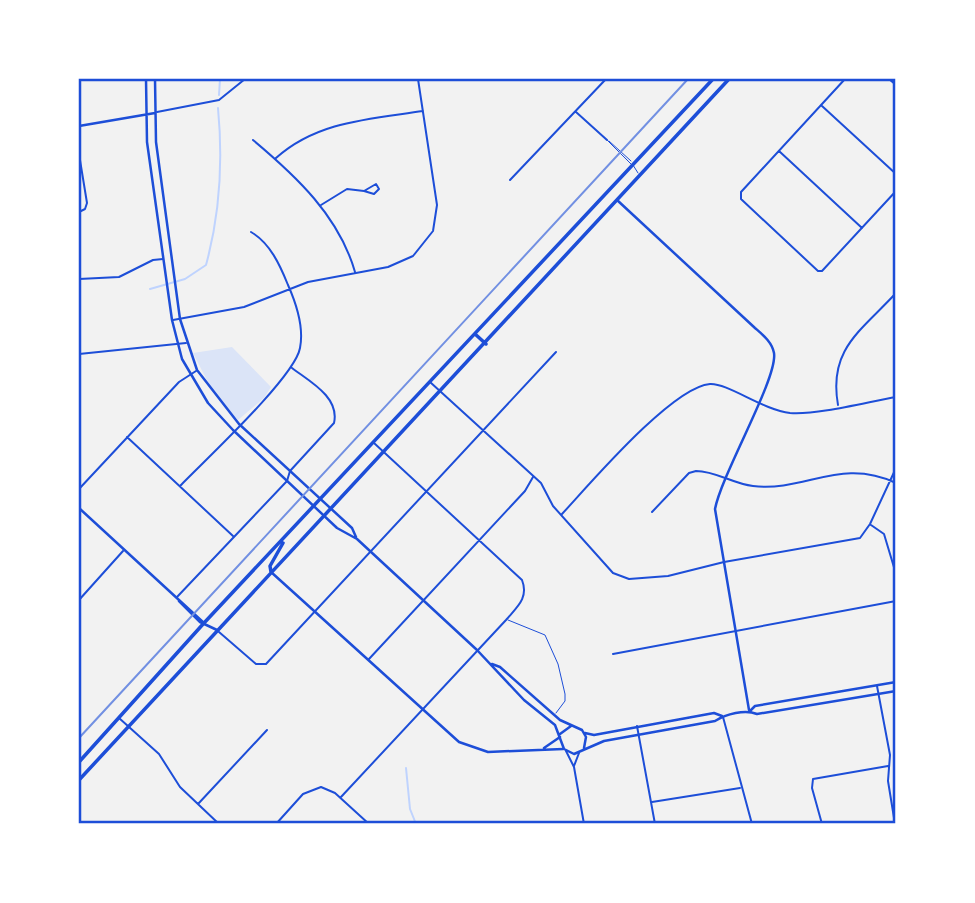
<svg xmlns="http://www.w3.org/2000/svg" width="975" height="903" font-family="Raleway,sans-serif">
<rect width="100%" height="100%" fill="#f2f2f2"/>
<!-- green -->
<path fill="#dbe4f7" d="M232,347l39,40 -7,11 -26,22 -25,-28 -20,-39z"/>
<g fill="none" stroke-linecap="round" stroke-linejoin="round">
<!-- stream -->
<path stroke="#bfd3fe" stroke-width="2" d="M219,95l1,-16
M150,289l35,-10 21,-14c14,-51 17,-104 12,-157
M406,768l4,41 6,15"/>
<!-- service -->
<path stroke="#1d4ed8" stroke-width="1" d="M607,140l24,24
M609,141l22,20
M633,165l5,8
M508,620l37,15 13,29 7,30v7l-9,12"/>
<!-- minor -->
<path stroke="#1d4ed8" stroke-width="2" d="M845,79l-104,113v7l77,72h4l74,-80
M889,79l7,6
M822,106l74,68
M157,112l62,-12 26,-21
M576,112l31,28
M253,140c43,36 86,76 102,132
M779,151l83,77
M79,154l8,49 -2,6 -6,3
M276,158c41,-37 94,-39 147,-47
M510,180l96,-101
M376,184l3,5 -5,5 -10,-3z
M321,205l26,-16 17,2
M79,279l40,-2 34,-17 10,-1
M173,320l71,-13 64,-25 80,-15 25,-11 20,-25 4,-26 -19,-126
M79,354l107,-11
M430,382l111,101 12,23 60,67 16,6 39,-3 56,-14 136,-24 10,-14 26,-56
M838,405c-10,-56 23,-74 58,-112
M127,437l106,99
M180,486c24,-25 115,-109 120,-138 4,-20 -4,-45 -12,-63 -8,-20 -18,-42 -37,-53
M79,489l100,-107 17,-11
M652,512l37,-39 7,-2c20,0 37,13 57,15 53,6 87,-29 143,-3
M562,514c27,-29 110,-127 148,-130 18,-1 53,26 80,29 28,2 77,-11 106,-16
M871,525l13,9 12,40
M177,597l110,-116 3,-10 44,-48c6,-26 -25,-42 -42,-55
M79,600l44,-49
M219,632l37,32h10l290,-312
M613,654l283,-53
M369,659l156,-168 8,-14
M877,686l13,69 -2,26 7,43
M723,717l29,107
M119,718l40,36 21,33 39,37
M637,726l18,98
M566,751l8,16 10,57
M574,766l5,-13
M341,797l165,-177c11,-13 23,-22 16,-40l-148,-137
M652,802l88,-14
M198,804l69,-74
M276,824l27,-30 18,-7 14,6 34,31
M822,824l-10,-36 1,-9 75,-13"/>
<!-- tertiary -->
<path stroke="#1d4ed8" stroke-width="2.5" d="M617,200l138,128c8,7 17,14 19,25 4,25 -52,120 -59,156l34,201
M79,508l125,115
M271,572l188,170 29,10 75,-3
M179,601l21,21 17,8
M544,748l16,-11"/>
<!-- secondary -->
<path stroke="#1d4ed8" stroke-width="2.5" d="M146,79l1,63 25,178 10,39 26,44 25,27 104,98 20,11 120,111 47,50 31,25 9,24 10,5 30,-13 111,-20c11,-7 30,-12 42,-7l139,-23
M155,79l1,63 24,177 17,51 42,54 113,104 4,9
M79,126l76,-13
M492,664l8,3 60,53 22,10 4,7 -2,11
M750,711l5,-5 141,-24
M585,733l9,2 120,-22 8,3
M560,734l11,-8"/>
<!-- primary -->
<path stroke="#1d4ed8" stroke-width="3.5" d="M475,334l11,10
M271,572l-1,-6 13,-23
M79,762l125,-139 509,-544
M79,780l650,-701"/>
<!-- rail -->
<path stroke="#7290e2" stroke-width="2" d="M79,738l609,-659"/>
</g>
<!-- border -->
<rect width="975" height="903" fill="none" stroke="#ffffff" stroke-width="161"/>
<rect x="80" y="80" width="814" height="742" fill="none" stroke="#1d4ed8" stroke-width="2.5"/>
</svg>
